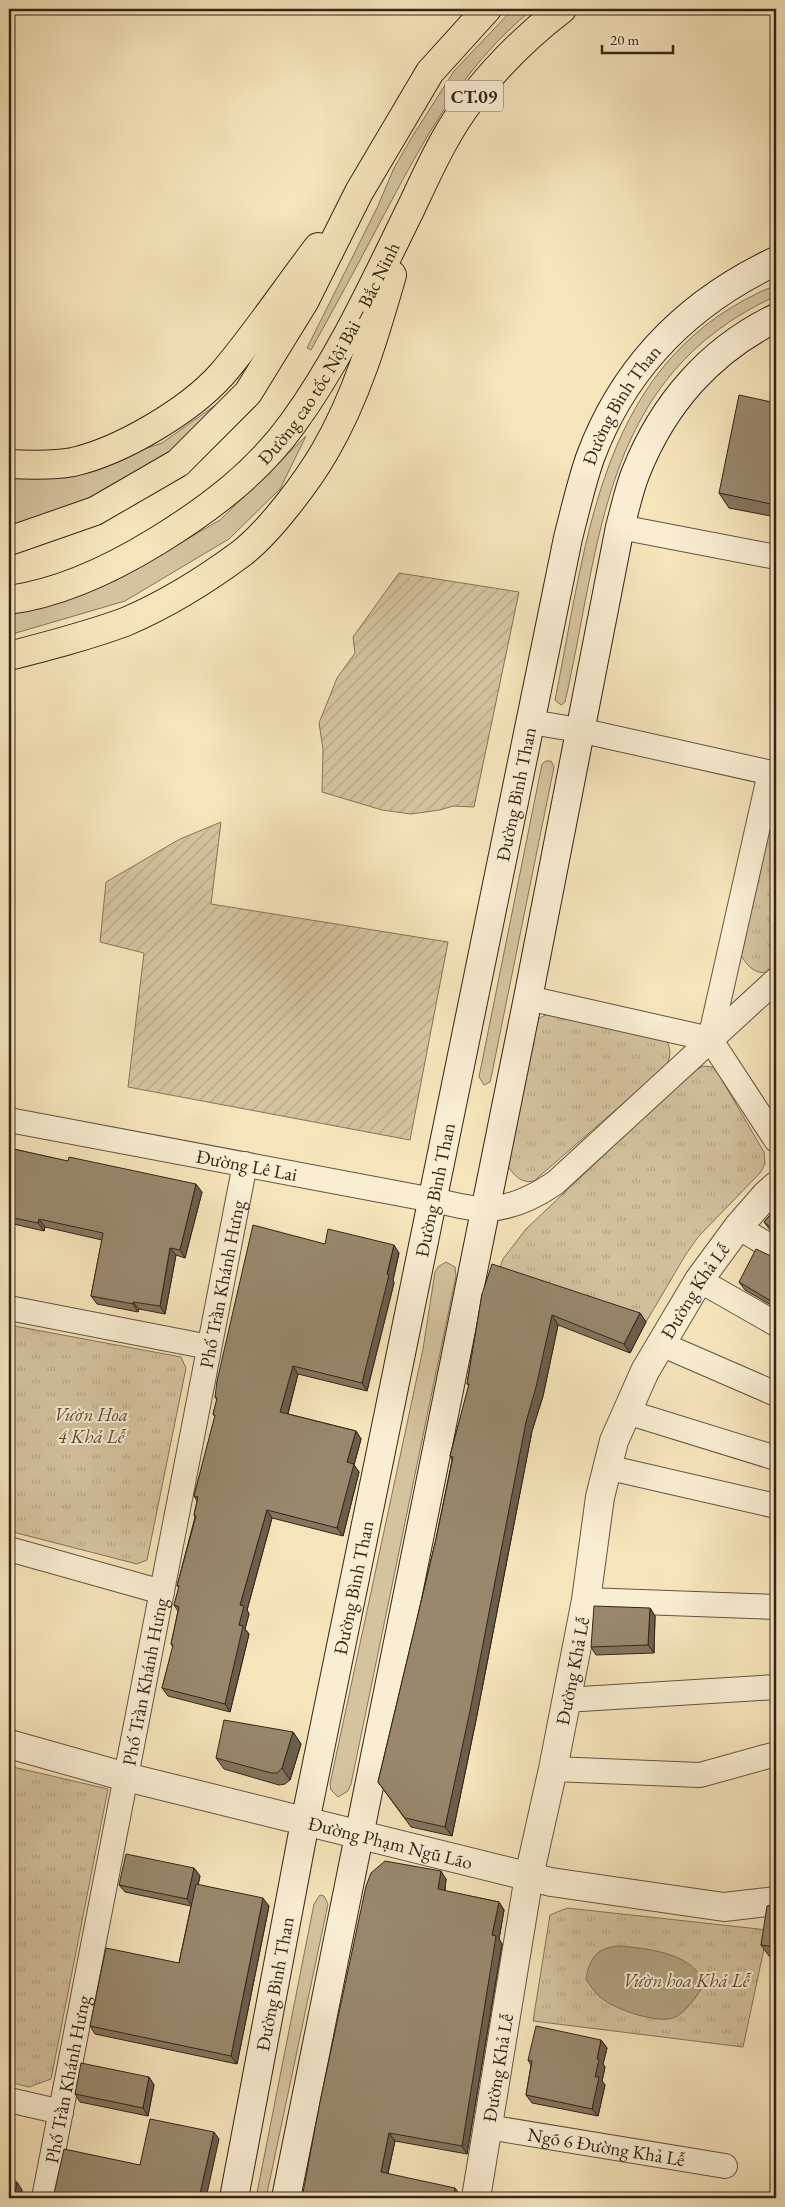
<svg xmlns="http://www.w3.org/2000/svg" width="785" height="2207" font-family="'EB Garamond',serif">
<defs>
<pattern id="park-tufts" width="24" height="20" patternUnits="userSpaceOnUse" patternTransform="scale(1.25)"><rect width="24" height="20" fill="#d5c39f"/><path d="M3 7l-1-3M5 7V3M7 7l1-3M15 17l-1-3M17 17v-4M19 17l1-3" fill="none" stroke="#b7a788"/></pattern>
<pattern id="garden-furrows" width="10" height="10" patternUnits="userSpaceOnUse" patternTransform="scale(1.25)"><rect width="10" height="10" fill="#d5c39f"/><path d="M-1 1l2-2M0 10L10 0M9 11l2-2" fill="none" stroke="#b7a788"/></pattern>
</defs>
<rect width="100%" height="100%" fill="#f6e4ba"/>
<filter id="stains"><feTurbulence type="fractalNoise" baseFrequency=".004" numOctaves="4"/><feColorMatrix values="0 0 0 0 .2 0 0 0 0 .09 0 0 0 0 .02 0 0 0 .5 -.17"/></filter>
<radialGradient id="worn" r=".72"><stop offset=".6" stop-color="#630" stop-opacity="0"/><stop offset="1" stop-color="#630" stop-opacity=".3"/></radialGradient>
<!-- grass -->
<path fill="#d5c39f" stroke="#84745c" d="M513,9h20c-73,58 -114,140 -157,221 -21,40 -43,80 -65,120l-4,-2 70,-140 17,-40 18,-31 42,-66z
M776,285v11c-175,80 -174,244 -211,406l-4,3 -6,-5c33,-162 44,-343 221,-415z
M231,394l-60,62 -80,45 -82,26v-51l63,-3 90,-30z
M306,436l-26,53 -51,50 -104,62 -116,34v-25l106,-29 105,-61z
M546,761h5l3,6 -63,311 -1,4 -6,3 -5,-8 63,-313z
M446,1262l9,5 1,9 -105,508 -3,7 -10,6 -7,-7 -1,-6 93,-435 12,-77 3,-5z
M320,1895l4,1 4,8 -62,294h-10l58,-294z"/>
<!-- park -->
<path fill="url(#park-tufts)" stroke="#84745c" d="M776,786v181c-14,12 -27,3 -35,-12l29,-159z
M551,1012l113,25c7,10 8,18 2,29l-132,115c-14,3 -21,-7 -28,-18l30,-143z
M703,1066l10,1 6,8 45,77 1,12 -5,9 -61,63 -13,18 -40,68 -148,-49 5,-14 23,-30 166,-157z
M9,1325l172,32 5,11 -39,192 -10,4 -128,-33z
M9,1766l99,23 -57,290 -22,8 -20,-5z
M567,1908l201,22 -25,117 -210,-26 17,-106z"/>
<!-- garden -->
<path fill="url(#garden-furrows)" stroke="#84745c" d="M399,573l120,19 -45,215 -21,-1 -13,4 -29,4 -29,-4 -60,-18 1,-43 -4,-26 18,-45 18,-25 -2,-16z
M221,822l-10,82 237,38 -38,198 -282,-53 16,-134 -44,-11 6,-60 74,-43z"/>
<!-- water -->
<path fill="#b4a383" stroke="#817059" d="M618,1946c28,2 78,7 86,39 -8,12 -21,33 -36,34 -18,2 -54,-10 -68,-22 -6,-5 -10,-12 -14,-18 4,-21 10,-31 32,-33z"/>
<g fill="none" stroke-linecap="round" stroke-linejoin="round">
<!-- minor casing -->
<g stroke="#645441" stroke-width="26">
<g id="minor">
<path d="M620,527l156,30"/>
<path d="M531,722l48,8 197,44"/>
<path d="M528,998l182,41 66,101"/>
<path d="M710,1039l60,-266"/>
<path id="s1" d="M9,1120l424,80c17,3 37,10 54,9 24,-1 49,-13 68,-26l221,-203"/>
<path d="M738,1227l38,23"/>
<path d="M699,1280l77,44"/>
<path d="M9,1308l200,39"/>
<path d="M661,1344l115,50"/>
<path d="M627,1412l149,46"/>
<path d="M606,1467l170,39"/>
<path d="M9,1549l153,43"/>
<path d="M586,1600l190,7"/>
<path d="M565,1700l211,-13"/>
<path d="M553,1769l147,6 76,-21"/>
<path d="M9,2100l52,12"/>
<path id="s2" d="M488,2127l237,39"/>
<path id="s3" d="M44,2198l201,-1034"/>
</g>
</g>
<!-- tertiary casing -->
<g stroke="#645441" stroke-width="30">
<g id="tertiary">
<path id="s4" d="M9,1744l117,33 425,105 173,25 52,-6"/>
<path id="s5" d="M476,2198l53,-322 24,-107 33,-169 14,-103 14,-56 31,-70 54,-91 39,-53 28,-32 10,-9"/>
</g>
</g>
<!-- secondary casing -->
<g stroke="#342419" stroke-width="30">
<g id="secondary">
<path id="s6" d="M234,2198l71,-376 263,-1284c7,-27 13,-54 22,-80 34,-92 99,-156 186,-197"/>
<path d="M286,2198l242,-1200 92,-471c5,-18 9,-38 16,-55 27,-68 74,-122 140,-154"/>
</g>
</g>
<!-- motorway casing -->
<g stroke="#342419" stroke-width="30">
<g id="motorway">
<path d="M9,464c20,1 44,2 64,-2 48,-11 116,-51 149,-88 34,-40 64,-85 96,-127"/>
<path d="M9,541l86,-30 83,-48 70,-70 56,-91 55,-110 71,-120 57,-63"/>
<path id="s7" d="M9,600c52,-7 104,-32 148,-59 52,-32 100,-68 136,-118 48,-66 82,-142 118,-215 18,-38 35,-77 61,-110 26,-33 57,-64 90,-89"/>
<path d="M9,656c39,-10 78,-20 116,-34 40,-17 82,-43 117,-69 28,-22 65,-71 83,-102 32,-55 50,-117 67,-176"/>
</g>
</g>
<!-- minor -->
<use href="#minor" stroke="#f9edd2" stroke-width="24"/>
<!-- tertiary -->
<use href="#tertiary" stroke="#f9edd2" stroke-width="28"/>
<!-- secondary -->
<use href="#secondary" stroke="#f9edd2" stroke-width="28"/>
<!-- motorway -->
<use href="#motorway" stroke="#f6e4ba" stroke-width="28"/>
</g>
<!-- wall -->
<path fill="#84755e" stroke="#342419" d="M776,403v114l-47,-9 -10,-15z
M9,1148l193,44 -17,66 -9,-3 -11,59 -26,-5 -1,3 -41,-8 -6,-8 11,-56 -57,-13 -1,4 -35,-8z
M776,1208v27l-6,-5 -6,-8z
M325,1244l74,9 -6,27 1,3 -27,108 -69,-17 -10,40 68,17 5,8 -7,26 5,7 -16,64 -71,-18 -25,92 2,4 -4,15 4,5 -19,78 -62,-16 -6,-8 11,-41 -2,-3 7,-33 -4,-6 5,-17 -2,-2 18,-69 -1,-2 3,-14 -3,-5 21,-79 -2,-3 4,-14 -2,-3z
M776,1254v54l-31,-18 -6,-8 32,-26z
M482,1294l158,19 6,9 -16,31 -72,-28 -15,71 -11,35 -56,289 -24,116 -41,-9 -33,-45 58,-243 16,-79 -2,-4 19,-70 -2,-2z
M650,1608l5,8 -1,37 -58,2 -5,-8z
M293,1732l8,12 -11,36 -5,4 -6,1 -55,-16 -8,-11z
M194,1868l6,8 -2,9 71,21 -32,158 -142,-30 -5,-8 89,-63 12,-57 -66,-14 -6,-7z
M446,1879l-1,12 54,11 5,8 -5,29 3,5 -35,210 -72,-13 -7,33 73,22 -1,2h-158z
M776,1903v54l-7,-1 -8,-11z
M601,2040l6,8 -4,16 2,3 -3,14 3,4 -7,31 -66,-13 -6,-8 5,-30 -3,-5z
M149,2077l5,8 -6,31 -68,-14 -5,-8z"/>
<!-- shaded-wall -->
<path fill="#6b5f4c" stroke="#342419" d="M196,1184l6,8 -17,66 -5,-8z
M39,1219l6,8 -1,4 -6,-8z
M394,1245l5,8 -6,27 1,3 -27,108 -5,-8z
M170,1248l6,7 -11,59 -5,-8z
M133,1302l6,7 -1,3 -5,-8z
M640,1313l6,9 -16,31 -6,-9z
M552,1315l6,10 -15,71 -11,35 -56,289 -24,116 -7,-9 81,-405z
M293,1366l5,8 -12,46 -6,-8z
M356,1431l5,8 -7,26 5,7 -16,64 -6,-8 10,-66z
M267,1510l5,8 -25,92 2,4 -4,15 4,5 -19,78 -5,-8 14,-79 1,-20z
M650,1608l5,8 -1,37 -6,-8z
M293,1732l8,12 -11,36 -8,-12z
M194,1868l6,8 -7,31 -6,-8z
M441,1871l5,8 -2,18 -6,-8z
M263,1898l6,8 -32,158 -6,-8z
M499,1902l5,8 -5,29 3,5 -35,210 -5,-8 30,-211z
M601,2040l6,8 -4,16 2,3 -3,14 3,4 -7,31 -6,-7 5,-50z
M149,2077l5,8 -6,31 -5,-8z
M214,2132l5,7 -13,59h-7z
M389,2133l6,8 -9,39 -5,-8z
M17,2182l5,8 -1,8h-7z
M455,2188l6,8 -1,2h-7z"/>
<!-- building -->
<path fill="#99886d" stroke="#342419" d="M739,395l37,8v102l-57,-12z
M9,1148l59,13 1,-4 127,27 -16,66 -10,-2 -10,58 -27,-4v2l-42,-8 12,-63 -64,-14 -1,4 -29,-6z
M776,1208v23l-12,-9z
M253,1225l72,19 3,-15 66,16 -7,29 2,1 -27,108 -69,-17 -13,46 76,19 -9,31 7,2 -17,64 -70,-18 -27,95 4,1 -5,19 4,1 -18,78 -63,-16 11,-43 -2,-1 8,-37 -5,-2 5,-19h-2l19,-70 -2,-1 4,-18 -4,-1 21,-81 -2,-1 4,-16 -2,-1 2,-16z
M756,1249l15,7 5,-2v50l-37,-22z
M492,1264l148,49 -16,31 -72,-29 -16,72 -10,35 -56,289 -25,116 -40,-9 -27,-36 58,-243 17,-82 -3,-1 19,-72h-2l15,-90z
M594,1606l56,2 -2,37 -57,2z
M224,1720l69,12 -11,36 -5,5h-6l-55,-15z
M126,1854l68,14 -7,31 -68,-14z
M385,1861l56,10 -3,18 61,13 -7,33 4,1 -34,210 -73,-13 -8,39 74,16 -2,10h-151l18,-96 46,-216 5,-13z
M196,1884l67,14 -32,158 -141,-30 16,-78 73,15z
M776,1903v44l-15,-2 6,-39z
M536,2026l65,14 -4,19h2l-4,18h4l-7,32 -66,-14 6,-34 -4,-1z
M81,2063l68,14 -6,31 -68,-14z
M150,2119l64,13 -15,66h-69l-5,-1v1h-72l11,-49 76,16z
M9,2181l8,1 -3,16h-5z"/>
<g text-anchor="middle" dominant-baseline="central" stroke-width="4" stroke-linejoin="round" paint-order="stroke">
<!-- shield labels -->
<rect fill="#f9edd2" stroke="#6f6050" stroke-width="1" x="445" y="80.5" width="58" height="31" rx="4"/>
<g font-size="18" font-weight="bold" fill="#342419">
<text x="474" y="96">CT.09</text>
</g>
<!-- street labels -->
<g font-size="19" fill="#342419" stroke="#f9edd2">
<text stroke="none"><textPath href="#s7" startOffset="420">Đường cao tốc Nội Bài – Bắc Ninh</textPath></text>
<text stroke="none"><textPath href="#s6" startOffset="1838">Đường Bình Than</textPath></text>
<text stroke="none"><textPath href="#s6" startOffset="1432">Đường Bình Than</textPath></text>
<text stroke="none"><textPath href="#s1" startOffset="242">Đường Lê Lai</textPath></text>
<text stroke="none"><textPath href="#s6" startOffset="1028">Đường Bình Than</textPath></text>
<text stroke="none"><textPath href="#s3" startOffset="931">Phố Trần Khánh Hưng</textPath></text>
<text stroke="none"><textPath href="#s5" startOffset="941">Đường Khả Lễ</textPath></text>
<text stroke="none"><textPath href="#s6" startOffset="622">Đường Bình Than</textPath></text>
<text stroke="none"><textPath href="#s5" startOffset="536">Đường Khả Lễ</textPath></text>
<text stroke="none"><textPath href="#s3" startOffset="526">Phố Trần Khánh Hưng</textPath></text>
<text stroke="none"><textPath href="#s4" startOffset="394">Đường Phạm Ngũ Lão</textPath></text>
<text stroke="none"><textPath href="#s6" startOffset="218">Đường Bình Than</textPath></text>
<text stroke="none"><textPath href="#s5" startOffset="132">Đường Khả Lễ</textPath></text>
<text stroke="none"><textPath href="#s3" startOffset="121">Phố Trần Khánh Hưng</textPath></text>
<text stroke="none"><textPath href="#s2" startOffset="120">Ngõ 6 Đường Khả Lễ</textPath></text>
</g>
<!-- park labels -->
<g font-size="19" font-style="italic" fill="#5c4c3a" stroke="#f9edd2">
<text x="91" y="1414">Vườn Hoa<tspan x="91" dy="22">4 Khả Lễ</tspan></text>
<text x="686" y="1980">Vườn hoa Khả Lễ</text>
</g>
</g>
<!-- margin -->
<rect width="785" height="2207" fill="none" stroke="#f6e4ba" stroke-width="30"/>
<rect x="10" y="10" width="765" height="2187" fill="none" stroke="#342419" stroke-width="2.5"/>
<rect x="15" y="15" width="755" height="2177" fill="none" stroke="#342419"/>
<!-- scale -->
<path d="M602 45v8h71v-8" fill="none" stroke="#342419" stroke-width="2.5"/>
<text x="610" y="45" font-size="15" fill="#342419" stroke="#f9edd2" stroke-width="4" paint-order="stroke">20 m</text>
<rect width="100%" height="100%" filter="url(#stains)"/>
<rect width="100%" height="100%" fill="url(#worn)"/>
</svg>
